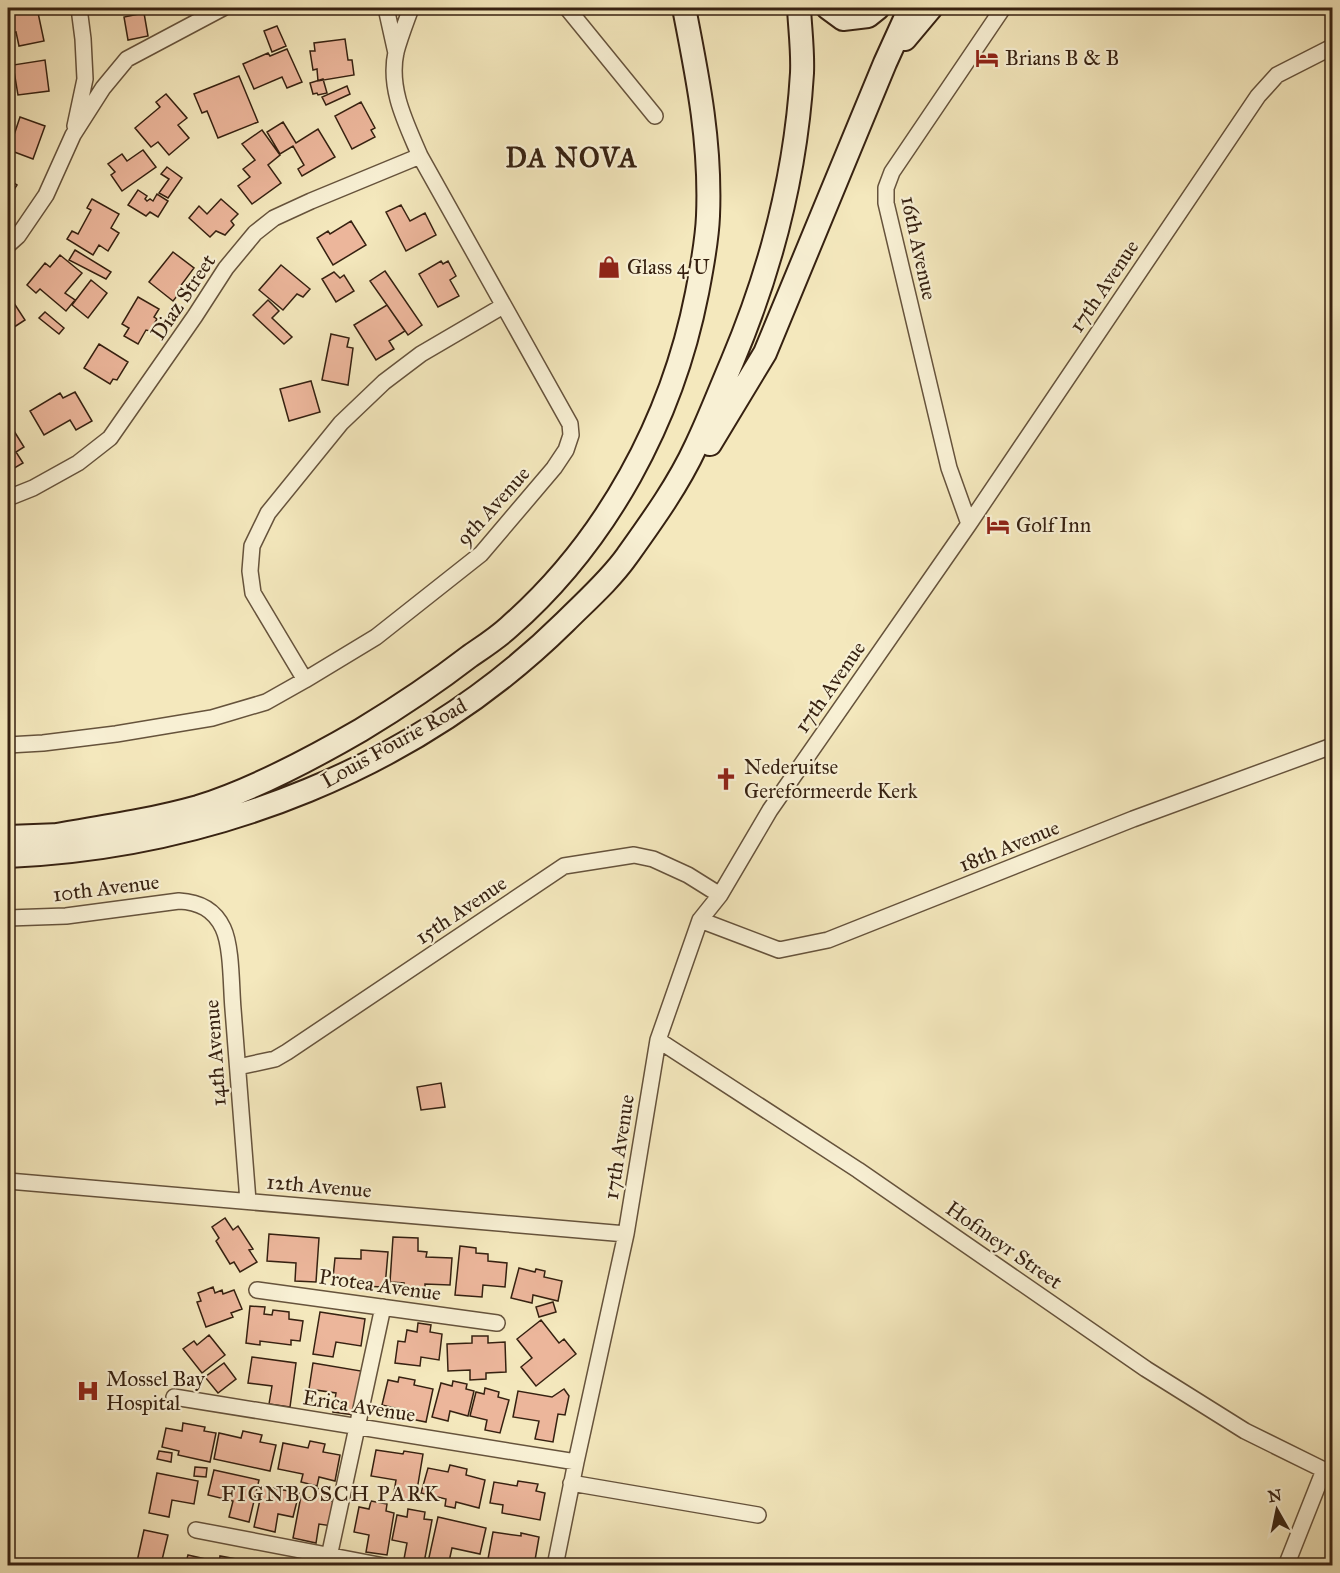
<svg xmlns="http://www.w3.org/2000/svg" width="1340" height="1573" font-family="'IM FELL Great Primer',serif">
<rect width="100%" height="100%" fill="#f4e8bd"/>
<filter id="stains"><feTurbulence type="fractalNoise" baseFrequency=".00333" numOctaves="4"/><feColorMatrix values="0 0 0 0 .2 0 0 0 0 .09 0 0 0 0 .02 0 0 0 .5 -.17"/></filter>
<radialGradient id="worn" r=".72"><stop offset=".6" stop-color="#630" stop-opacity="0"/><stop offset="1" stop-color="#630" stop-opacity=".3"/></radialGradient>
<!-- building -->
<path fill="#ecb69b" stroke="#362111" stroke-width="1.5" d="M8,8h29l7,33 -25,5 -3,-14 -8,2z
M144,13l4,23 -20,4 -4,-23z
M277,26l9,20 -14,6 -8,-21z
M345,39l3,21h4l2,15 -36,6 -1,-12 -4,1 -3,-19h5l-1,-8z
M287,49l15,33 -15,6 -5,-11 -28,12 -11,-25 25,-11 2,3z
M45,60l4,31 -31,4 -5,-30z
M239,76l19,46 -40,16 -11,-27 -5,2 -8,-19z
M323,79l4,14 -9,2 -1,-2 -4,1 -3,-11z
M8,86l6,1 -3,18 -3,-1z
M347,86l3,8 -24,11 -4,-8z
M166,94l21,24 -9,7 11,13 -20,17 -11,-13 -7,5 -16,-19 25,-21 -4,-5z
M361,102l14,26 -4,2 4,7 -23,12 -17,-33z
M20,117l25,9 -12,33 -24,-9z
M283,122l13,21 22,-14 17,28 -33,19 -4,-7 6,-4 -11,-19 -13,8 -13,-22z
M262,130l18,25 -12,10 13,18 -29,21 -14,-18 12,-9 -7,-8 12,-9 -13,-16z
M143,150l13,17 -34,24 -11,-16 4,-3 -7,-8 14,-10 5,7z
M167,167l15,11 -14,20 -9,-5 10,-14 -8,-5z
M8,179l9,6 -9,14z
M138,190l9,6 -2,3 2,2 3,-2 3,2 4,-7 11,7 -10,16 -8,-5 -4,4 -18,-11z
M92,199l27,15 -8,14 8,5 -11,18 -9,-6 -6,10 -26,-16 5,-8 6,3 13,-24 -4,-2z
M221,199l17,15 -7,7 3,4 -9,10 -9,-4 -6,6 -21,-19 10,-12 8,8z
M401,205l9,16 15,-8 11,22 -30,16 -20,-39z
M351,221l15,24 -33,20 -16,-27 11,-7 2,3z
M75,250l36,22 -5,7 -37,-19z
M173,252l21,16 -15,20 3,2 -9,11 -24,-19z
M60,255l22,18 -17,20 10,7 -9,11 -26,-22 -4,4 -9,-8 18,-22 5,4z
M441,261l2,3 5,-3 8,15 -6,4 9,16 -21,11 -19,-33z
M281,265l29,24 -7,8 -6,-3 -14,16 -24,-20z
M385,271l37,54 -14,10 -38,-54z
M334,272l6,6 4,-3 10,16 -18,11 -14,-23z
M91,280l16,13 -19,25 -16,-13z
M10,297l15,23 -17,11v-33z
M138,297l21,12 -5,8 3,2 -7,12 -4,-1 -8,14 -14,-8 5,-8 -7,-4z
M268,300l11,11 -7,7 20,19 -8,7 -31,-29z
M387,305l18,26 -16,10 5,8 -18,11 -22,-35z
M45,312l19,16 -5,6 -20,-16z
M331,334l18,4 -2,9 6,1 -5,37 -26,-5z
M99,344l29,18 -11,18 -4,-1 -3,5 -26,-16z
M311,381l9,31 -31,9 -9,-32z
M75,392l17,29 -16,9 -6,-10 -26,15 -14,-24 30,-18 3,5z
M14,431l10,16 -8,5 7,11 -12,7 -3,-6v-30z
M441,1083l4,24 -24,3 -4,-23z
M225,1218l8,12 5,-4 15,23 -4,1 8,12 -17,10 -6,-10 -4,2 -14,-23 3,-3 -7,-11z
M269,1234l50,4 -3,44 -21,-1 1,-18 -29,-2z
M393,1237l25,1v13l9,1 -1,5 26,1 -2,27 -25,-1v5l-22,-1 1,-5 -14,-1z
M460,1246l16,2v5l12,1v7l19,2 -2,24 -22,-2 -1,12 -27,-2z
M361,1250l27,2 -3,35 -28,-1 1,-7 -25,-1 2,-20 26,1z
M519,1268l16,4 1,-3 9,2 -1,6 18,4 -4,20 -25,-6 -1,8 -21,-5z
M213,1287l2,6 7,-3 1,4 11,-4 8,19 -11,4 2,4 -27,10 -9,-25 4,-1 -3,-8z
M553,1302l3,10 -17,5 -3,-10z
M250,1306l15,1 -1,7 8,1 1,-5 16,2v7l14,2 -3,20 -9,-1v5l-31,-4v4l-14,-2z
M320,1312l45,7 -4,27 -25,-4 -3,15 -20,-3z
M541,1320l18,23 5,-4 12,15 -40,32 -15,-19 11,-9 -15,-19z
M418,1323l13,2 -1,7 12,2 -3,26 -18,-3 -1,9 -25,-3 3,-22 7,1 2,-12 10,2z
M209,1335l16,20 -23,18 -19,-24 11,-8 3,4z
M472,1336h16v7l17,-1 1,30 -20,1v6l-16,1v-10l-22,1 -1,-27 25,-1z
M252,1357l44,6 -6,44 -21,-3 3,-18 -24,-3z
M224,1363l12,16 -18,14 -13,-16z
M313,1363l48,8 -7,44 -21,-3 3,-19 -27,-4z
M399,1377l16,3 -1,5 19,4 -7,33 -20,-4 2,-7 -26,-6 6,-25 10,2z
M453,1381l14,3 -1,5 8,2 -6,25 -18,-5 -2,10 -16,-4 9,-34 11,3z
M485,1388l14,4 -1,5 11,3 -9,33 -15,-3 2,-10 -17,-4 6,-24 8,2z
M564,1389l5,7 -4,19 -7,-1 -5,28 -18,-3 4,-18 -26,-4 5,-26 34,6z
M183,1423l22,4 -1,4 12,2 -6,29 -32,-7 1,-4 -17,-4 4,-19 16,3z
M243,1431l19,4 -2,7 16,3 -6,26 -56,-12 5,-26 22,5z
M310,1441l15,3 -2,8 17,3 -5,26 -16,-4 -2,9 -16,-4 2,-8 -25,-5 5,-26 25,5z
M376,1450l27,4 1,-3 19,3 -8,48 -22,-4 3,-18 -25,-4z
M159,1451l13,2 -1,9 -14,-3z
M450,1465l17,4 -1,6 19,5 -6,28 -23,-6 -1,6 -10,-2 1,-7 -25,-6 7,-25 20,4z
M195,1467l12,1 -1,9 -12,-1z
M214,1470l45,10 -10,42 -20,-5 4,-16 -25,-6z
M157,1473l41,8 -4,23 -22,-4 -3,17 -20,-4z
M518,1481l20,3 -2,7 9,2 -5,27 -38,-7 1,-8 -13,-2 4,-21 23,4z
M263,1486l36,7 -6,24 -15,-3 -3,18 -21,-5z
M316,1488l12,3 -2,9 10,2 -4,24 -13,-2 -3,19 -23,-5 8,-42 12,3z
M371,1501l16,3 -1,7 8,2 -7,42 -21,-3 3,-17 -15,-3 5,-25 10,2z
M408,1509l17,3 -1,7 8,1 -8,43 -20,-4 3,-16 -15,-3 5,-25 10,2z
M438,1517l48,11 -6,26 -28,-6 -4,18 -20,-4z
M144,1530l24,5 -6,25 21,6h-47z
M493,1532l28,4v-3l18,4 -5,29h-21v-3l-25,-4z
M188,1555l31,7 1,-6 16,3 1,7h-52z"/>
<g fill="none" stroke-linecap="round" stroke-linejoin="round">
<!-- minor casing -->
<g stroke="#66533c" stroke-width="18">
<path id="minor" d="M386,8l10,45
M567,8l88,108
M75,126l10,-47 -2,-40 -4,-31
M8,245l10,-9 28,-41 27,-60 30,-47 24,-29 96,-51
M8,498l25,-10 45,-25 32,-25 85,-122 31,-48 29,-35 19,-15 37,-17 109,-45
M969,524l-20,-56 -63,-265v-15l6,-16 111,-164
M305,680l-52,-87 -3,-22 2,-25 16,-33 73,-90 43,-41 37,-28 82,-48
M8,745l35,-2 73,-9 96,-16 54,-16 39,-22 71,-43 105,-83 73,-86 12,-18 5,-15 -1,-11 -150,-268c-14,-33 -32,-67 -24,-104 4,-15 10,-30 15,-44
M8,918l58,-2 113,-15c20,1 35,8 44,27 9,19 8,59 10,81 5,64 10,128 15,192
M700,920l79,30 49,-10 305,-121 199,-73
M658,1040l200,130 288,199 99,62 79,39 8,1
M238,1067l37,-8 12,-7 277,-186 70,-11 19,4 35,16 32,20
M8,1181l618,53
M257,1290l240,33
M174,1397l402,65
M571,1483l187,32
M196,1530l188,36
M327,1566l56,-259
M555,1566l21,-104 50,-228 32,-194 42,-120 20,-25 50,-85 199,-286 289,-428 19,-21 55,-28
M1286,1566l38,-96"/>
</g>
<!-- secondary casing -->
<g stroke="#362111" stroke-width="26">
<path id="secondary" d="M828,8l15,11 25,-3 10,-8
M905,39l26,-31
M710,444l55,-91 120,-290 25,-55
M8,837l52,-2
M45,837c51,-9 103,-16 153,-30 55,-17 113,-48 163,-77 38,-23 74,-47 109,-74 13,-9 27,-18 39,-29 98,-86 163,-207 188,-334 5,-26 10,-51 11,-77 3,-73 -10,-137 -24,-208
M8,856c205,-9 409,-88 557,-234 21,-21 45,-42 62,-66 25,-35 51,-71 69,-110 13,-27 24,-56 36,-84 39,-92 64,-189 70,-289 1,-22 -2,-44 -3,-65"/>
</g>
<!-- minor -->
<use href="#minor" stroke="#f8f0d4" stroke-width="15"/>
<!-- secondary -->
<use href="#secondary" stroke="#f8f0d4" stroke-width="22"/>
</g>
<!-- icons -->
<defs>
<g id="hotel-bare" transform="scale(1.8)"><path d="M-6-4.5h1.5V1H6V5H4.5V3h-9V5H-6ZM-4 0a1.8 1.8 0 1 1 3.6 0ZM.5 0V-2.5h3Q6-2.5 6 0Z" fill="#8f2418" stroke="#f8f0d4" stroke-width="2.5" paint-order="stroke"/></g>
<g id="shop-bare" transform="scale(1.8)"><path d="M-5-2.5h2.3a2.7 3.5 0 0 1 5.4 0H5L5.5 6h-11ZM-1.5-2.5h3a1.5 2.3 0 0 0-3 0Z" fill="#8f2418" stroke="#f8f0d4" stroke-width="2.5" paint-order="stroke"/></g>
<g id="church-bare" transform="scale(1.8)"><path d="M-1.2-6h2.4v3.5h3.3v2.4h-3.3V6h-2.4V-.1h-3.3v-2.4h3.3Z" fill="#8f2418" stroke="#f8f0d4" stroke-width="2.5" paint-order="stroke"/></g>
<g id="hospital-bare" transform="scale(1.8)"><path d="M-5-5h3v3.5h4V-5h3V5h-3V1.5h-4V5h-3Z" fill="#8f2418" stroke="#f8f0d4" stroke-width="2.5" paint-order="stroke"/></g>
</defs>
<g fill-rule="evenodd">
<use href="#hotel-bare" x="987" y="58"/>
<use href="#shop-bare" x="609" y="267"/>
<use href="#hotel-bare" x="998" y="525"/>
<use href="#church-bare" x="726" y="779"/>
<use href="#hospital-bare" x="88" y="1391"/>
</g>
<g text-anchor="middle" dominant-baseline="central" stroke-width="4.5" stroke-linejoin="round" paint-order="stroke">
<!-- poi labels -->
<g font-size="21" fill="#362111" stroke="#f8f0d4" text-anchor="start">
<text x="1005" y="58">Brians B &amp; B</text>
<text x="627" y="267">Glass 4 U</text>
<text x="1016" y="525">Golf Inn</text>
<text x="744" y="767">Nederuitse<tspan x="744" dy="24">Gereformeerde Kerk</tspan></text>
<text x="106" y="1379">Mossel Bay<tspan x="106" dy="24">Hospital</tspan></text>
</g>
<!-- street labels -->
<g font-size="21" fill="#362111" stroke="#f8f0d4">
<text transform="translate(919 248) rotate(78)">16th Avenue</text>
<text transform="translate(1104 286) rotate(-56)">17th Avenue</text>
<text transform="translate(183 297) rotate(-56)">Diaz Street</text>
<text transform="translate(493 506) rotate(-48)">9th Avenue</text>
<text transform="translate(830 687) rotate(-55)">17th Avenue</text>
<text transform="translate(394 743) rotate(-29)">Louis Fourie Road</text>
<text transform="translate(1009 846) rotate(-22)">18th Avenue</text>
<text transform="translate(106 888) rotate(-7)">10th Avenue</text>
<text transform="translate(461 910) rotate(-34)">15th Avenue</text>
<text transform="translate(215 1053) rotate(-94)">14th Avenue</text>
<text transform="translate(619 1147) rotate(-81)">17th Avenue</text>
<text transform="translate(319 1186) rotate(5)">12th Avenue</text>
<text transform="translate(1004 1245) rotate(35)">Hofmeyr Street</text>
<text transform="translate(380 1285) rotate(8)">Protea Avenue</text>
<text transform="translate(359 1406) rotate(9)">Erica Avenue</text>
</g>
<!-- neighbourhood labels -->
<g font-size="22" letter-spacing="1.5" fill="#362111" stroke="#f8f0d4">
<text x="331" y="1493">FIGNBOSCH PARK</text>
</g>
<!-- district labels -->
<g font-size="27" font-weight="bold" letter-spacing="1.5" fill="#362111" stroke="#f8f0d4">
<text x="572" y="157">DA NOVA</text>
</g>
</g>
<!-- margin -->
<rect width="1340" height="1573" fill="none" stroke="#f4e8bd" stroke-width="30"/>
<rect x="9" y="9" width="1322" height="1555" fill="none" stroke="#362111" stroke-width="3"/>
<rect x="15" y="15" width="1310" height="1543" fill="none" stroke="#362111" stroke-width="1.5"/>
<!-- north arrow -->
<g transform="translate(1277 1510) rotate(351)" stroke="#f8f0d4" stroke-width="4.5" paint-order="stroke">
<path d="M0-4.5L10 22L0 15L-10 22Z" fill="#362111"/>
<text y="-9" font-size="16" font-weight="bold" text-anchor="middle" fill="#362111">N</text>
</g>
<rect width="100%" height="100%" filter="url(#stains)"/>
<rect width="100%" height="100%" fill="url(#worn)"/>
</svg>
